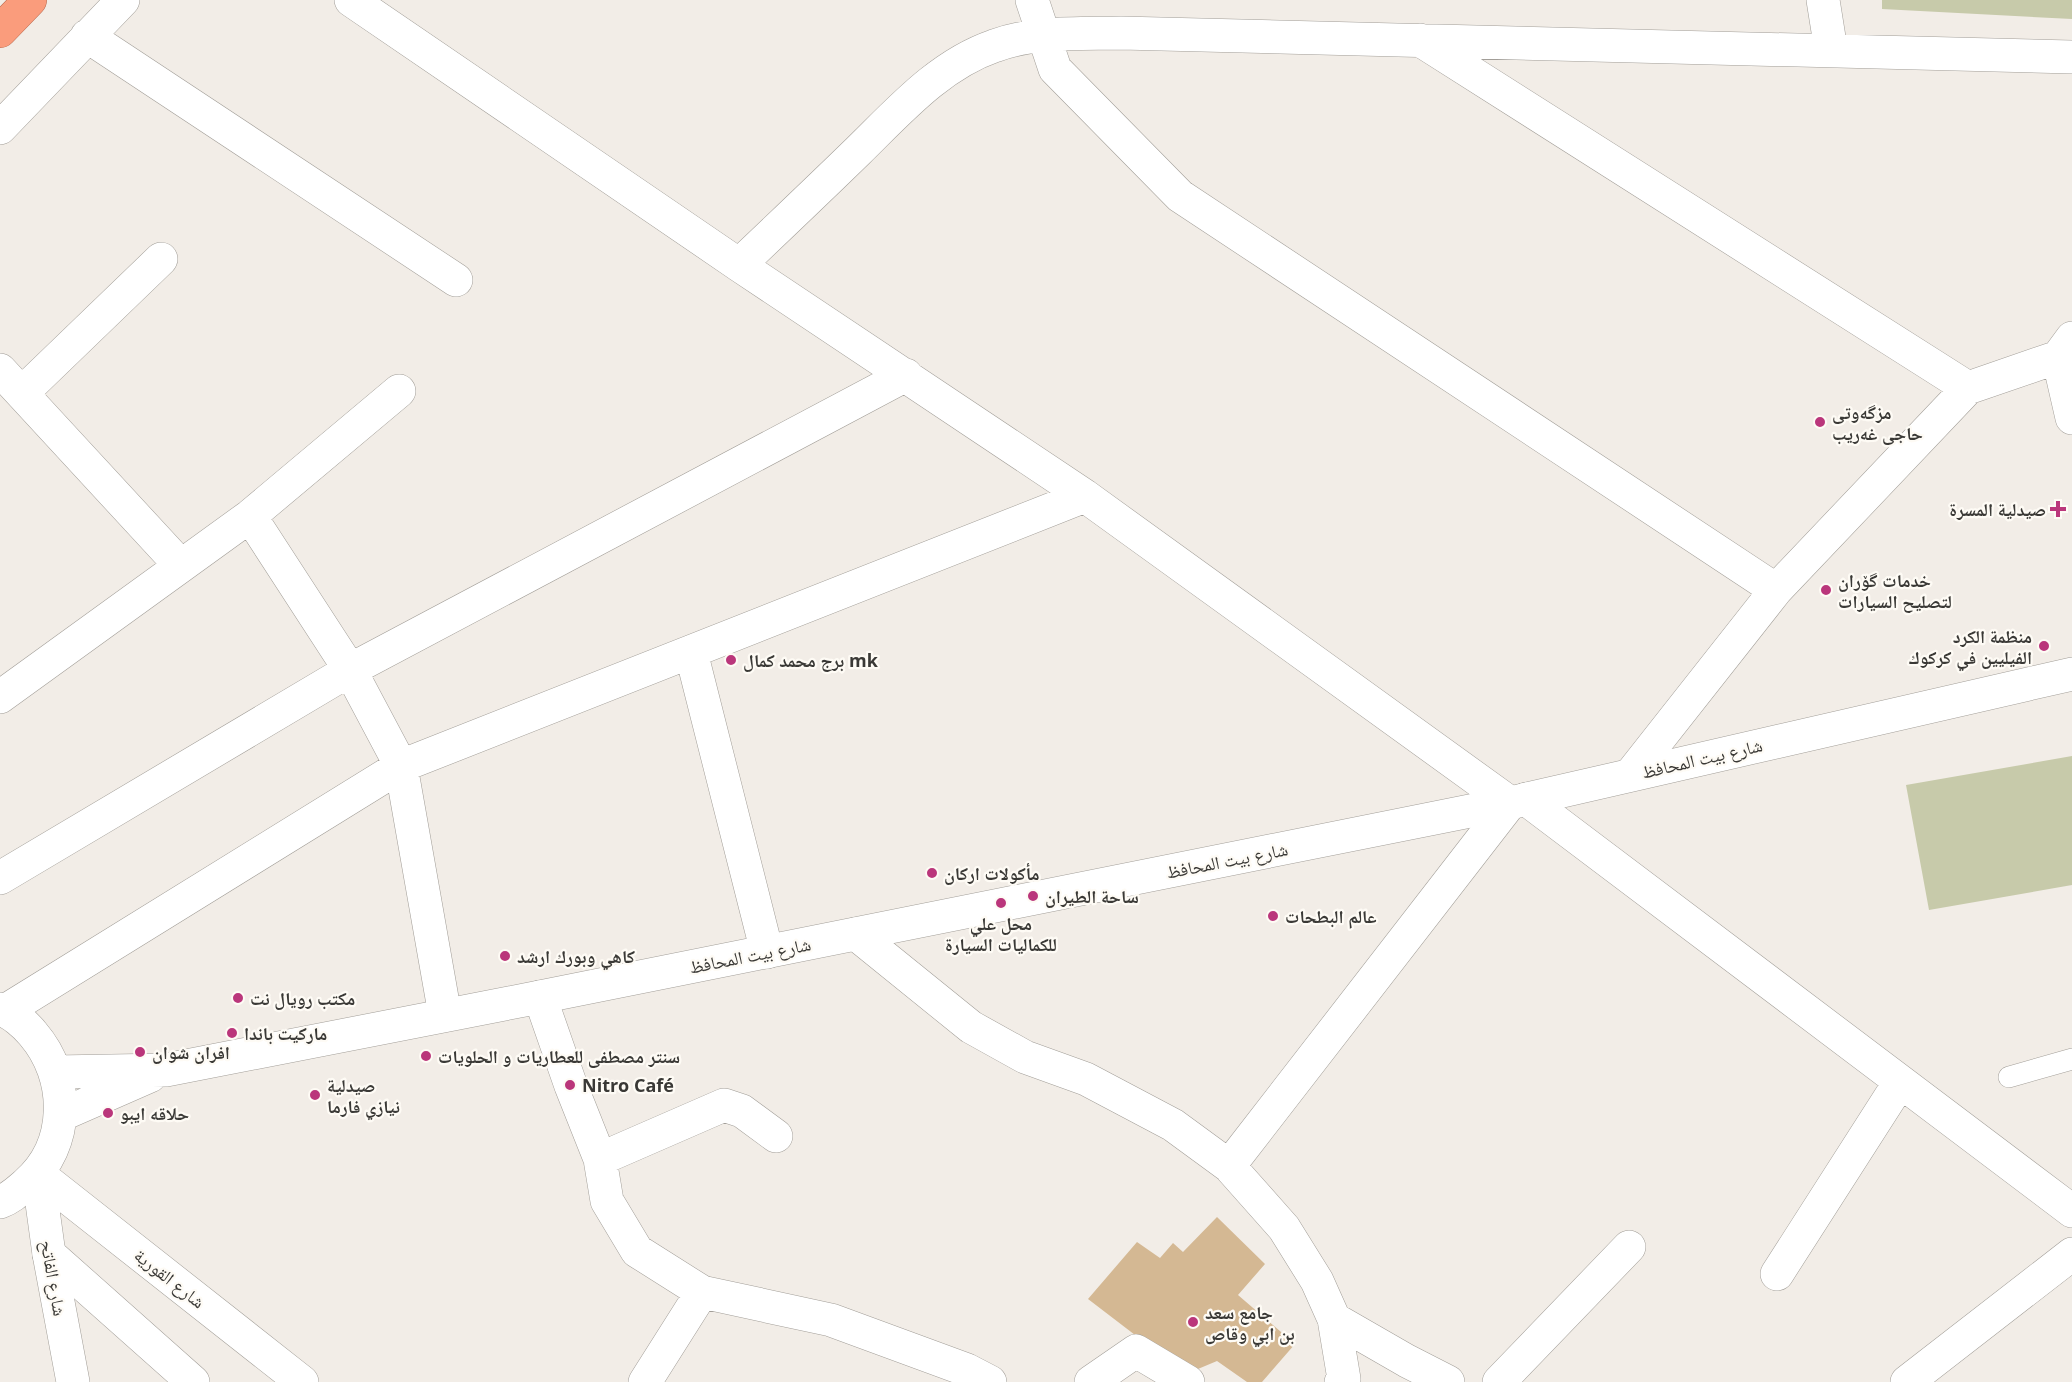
<svg xmlns="http://www.w3.org/2000/svg" width="2072" height="1382" font-family="'Open Sans','Noto Naskh Arabic',sans-serif">
<rect width="100%" height="100%" fill="#f2ede7"/>
<!-- green -->
<path fill="#c7caaa" d="M1882,0h190v19l-190,-10z
M2072,756v129l-143,25 -23,-125z"/>
<!-- building -->
<path fill="#d4b893" d="M1217,1217l48,47 -27,31 57,49 -33,38h-15l-30,-21 -31,13 -98,-75 49,-57 23,16 13,-15 10,9z"/>
<g fill="none" stroke-linecap="round" stroke-linejoin="round">
<!-- service casing -->
<g stroke="#a29e98" stroke-width="22">
<path id="service" d="M2009,1077l63,-18"/>
</g>
<!-- minor casing -->
<g stroke="#a29e98" stroke-width="34">
<path id="minor" d="M351,0l388,265 346,231 425,307 -281,363
M1032,0l23,69 125,127 596,394
M1823,0l8,50
M87,36l369,244
M1420,40l548,348
M0,128l123,-128
M739,265c40,-38 80,-76 119,-114 41,-40 81,-86 136,-105 40,-15 86,-12 127,-13l951,24
M2058,357l14,61
M0,370l181,196
M22,393l139,-134
M250,516l100,154 51,96 44,249
M691,652l76,300
M0,697l250,-181 149,-125
M1631,774l145,-184 192,-202 90,-31 14,-19
M1526,799l546,412
M0,878l350,-208 556,-295
M856,934l115,93 54,30 61,22 87,46 56,41 55,62 33,53 17,38 10,60 -3,3
M540,997l31,89 29,73 7,42 30,50 65,41 129,28 136,50 23,12
M5,1011l396,-245 684,-270
M600,1159l124,-54 18,6 34,25
M49,1254l144,128
M1777,1274l123,-192
M1334,1319l73,42 41,21
M645,1382l57,-90
M1091,1382l45,-31 52,31
M1499,1382l130,-135
M1907,1382l165,-128"/>
</g>
<!-- tertiary casing -->
<g stroke="#a29e98" stroke-width="34">
<path id="tertiary" d="M38,1174l264,208
M38,1174l11,80 24,128"/>
</g>
<!-- secondary casing -->
<g stroke="#a29e98" stroke-width="34">
<path id="secondary" d="M0,1009c12,4 25,15 33,25 37,43 38,111 -7,150 -8,7 -15,14 -26,18
M56,1072l110,-2 374,-73 970,-194 562,-129
M61,1115l89,-39"/>
</g>
<!-- trunk casing -->
<g stroke="#b6694e" stroke-width="34">
<path id="trunk" d="M0,31l30,-31"/>
</g>
<!-- service -->
<use href="#service" stroke="#fff" stroke-width="21"/>
<!-- minor -->
<use href="#minor" stroke="#fff" stroke-width="33"/>
<!-- tertiary -->
<use href="#tertiary" stroke="#fff" stroke-width="33"/>
<!-- secondary -->
<use href="#secondary" stroke="#fff" stroke-width="33"/>
<!-- trunk -->
<use href="#trunk" stroke="#fa9c7c" stroke-width="33"/>
</g>
<!-- markers -->
<g fill="#ba367b" stroke="#fefbf5" stroke-width="2">
<circle cx="1820" cy="422" r="6"/>
<path d="M2055 500h6v6h6v6h-6v6h-6v-6h-6v-6h6z"/>
<circle cx="1826" cy="590" r="6"/>
<circle cx="2044" cy="646" r="6"/>
<circle cx="731" cy="660" r="6"/>
<circle cx="932" cy="873" r="6"/>
<circle cx="1033" cy="896" r="6"/>
<circle cx="1001" cy="903" r="6"/>
<circle cx="1273" cy="916" r="6"/>
<circle cx="505" cy="956" r="6"/>
<circle cx="238" cy="998" r="6"/>
<circle cx="232" cy="1033" r="6"/>
<circle cx="140" cy="1052" r="6"/>
<circle cx="426" cy="1056" r="6"/>
<circle cx="570" cy="1085" r="6"/>
<circle cx="315" cy="1095" r="6"/>
<circle cx="108" cy="1113" r="6"/>
<circle cx="1193" cy="1322" r="6"/>
</g>
<g text-anchor="middle" dominant-baseline="central" stroke-width="4.5" stroke-linejoin="round" paint-order="stroke">
<!-- poi labels -->
<g font-size="18" font-weight="bold" fill="#3a3936" stroke="#fefbf5" text-anchor="start">
<text x="1832" y="412">مزگەوتی<tspan x="1832" dy="21">حاجی غەریب</tspan></text>
<text x="2046" y="509" text-anchor="end">صيدلية المسرة</text>
<text x="1838" y="580">خدمات گۆران<tspan x="1838" dy="21">لتصليح السيارات</tspan></text>
<text x="2032" y="636" text-anchor="end">منظمة الكرد<tspan x="2032" dy="21">الفيليين في كركوك</tspan></text>
<text x="743" y="660">برج محمد كمال mk</text>
<text x="944" y="873">مأكولات اركان</text>
<text x="1045" y="896">ساحة الطيران</text>
<text x="1285" y="916">عالم البطحات</text>
<text x="1001" y="923" text-anchor="middle">محل علي<tspan x="1001" dy="21">للكماليات السيارة</tspan></text>
<text x="517" y="956">كاهي وبورك ارشد</text>
<text x="250" y="998">مكتب رويال نت</text>
<text x="244" y="1033">ماركيت باندا</text>
<text x="152" y="1052">افران شوان</text>
<text x="438" y="1056">سنتر مصطفى للعطاريات و الحلويات</text>
<text x="327" y="1085">صيدلية<tspan x="327" dy="21">نيازي فارما</tspan></text>
<text x="582" y="1085">Nitro Café</text>
<text x="120" y="1113">حلاقه ايبو</text>
<text x="1205" y="1312">جامع سعد<tspan x="1205" dy="21">بن ابي وقاص</tspan></text>
</g>
<!-- street labels -->
<g font-size="18" fill="#3a3936" stroke="#fefbf5">
<text transform="translate(1702 758) rotate(-13)">شارع بيت المحافظ</text>
<text transform="translate(1227 860) rotate(-11)">شارع بيت المحافظ</text>
<text transform="translate(750 955) rotate(-11)">شارع بيت المحافظ</text>
<text transform="translate(54 1278) rotate(80)">شارع الفاتح</text>
<text transform="translate(170 1278) rotate(38)">شارع القورية</text>
</g>
</g>
</svg>
